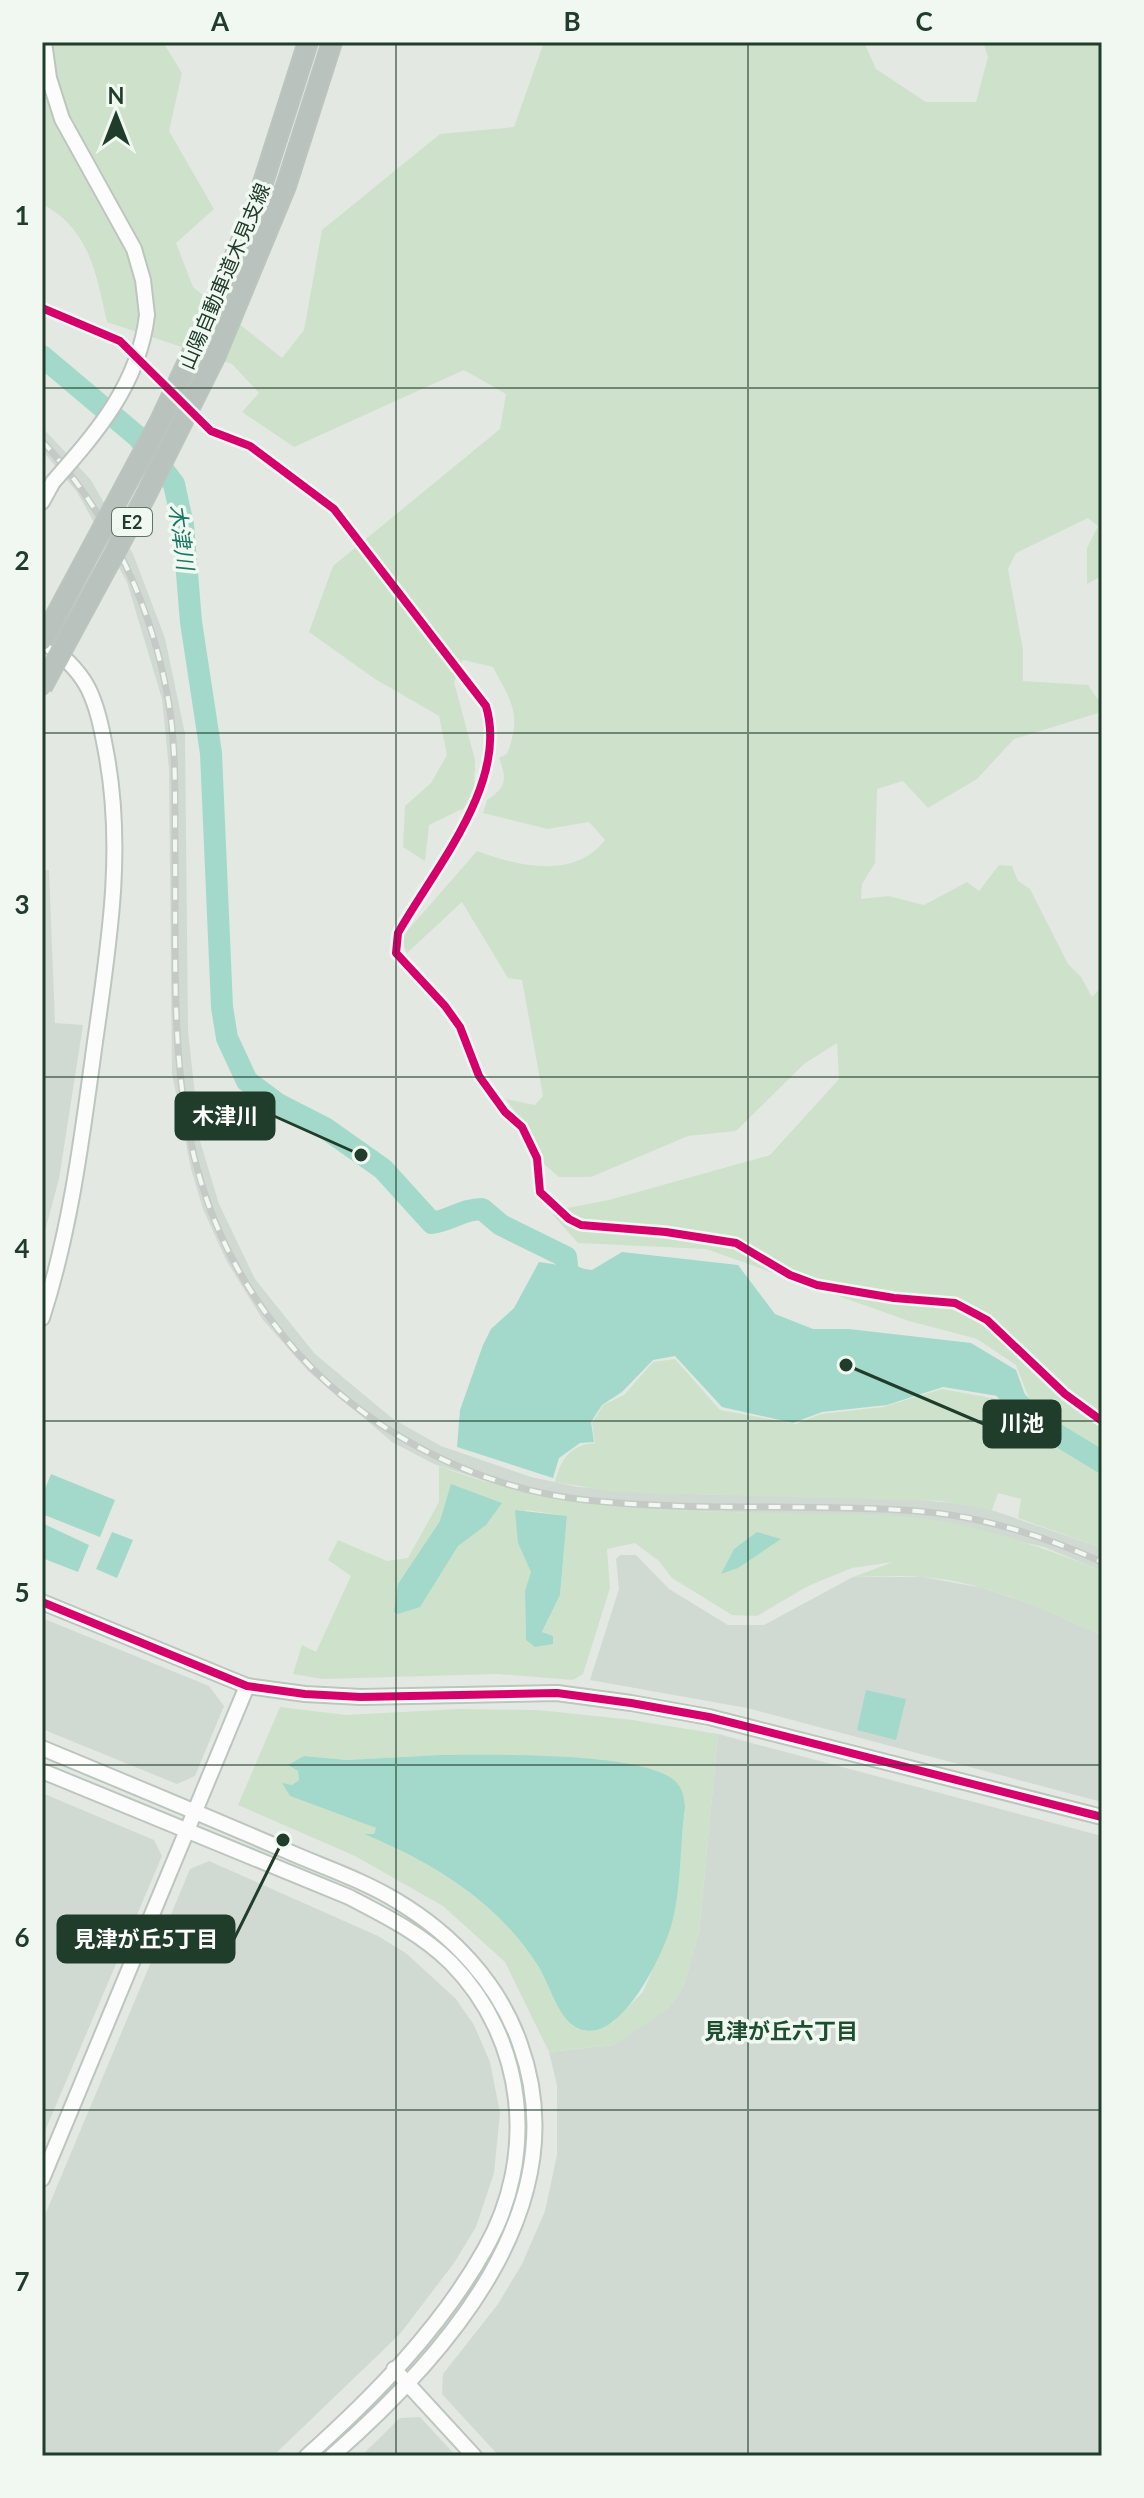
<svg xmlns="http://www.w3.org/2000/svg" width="1144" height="2498" font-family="Lato,'Noto Sans JP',sans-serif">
<rect width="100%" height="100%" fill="#e3e8e3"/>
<!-- built -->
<path fill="#d0dad2" d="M42,427l49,53 42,74 32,84 20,96 3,297 12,110 19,63 36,75 60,75 78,65 48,27 90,31 47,10 111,7 213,4 78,8 122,42v23l-58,-24 -119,-28 -310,-11 -87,-13 -94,-31 -42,-22 -84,-71 -45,-51 -37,-60 -23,-51 -12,-40 -19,-95 -3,-305 -7,-70 -35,-117 -50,-90 -35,-42z
M42,870h7l6,153 28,2 -24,154 -17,63z
M620,1555h16l33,34 59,36h36l89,-48h70l60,11 51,17 68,30v167l-355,-94 -157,-28 29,-91 -3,-30z
M42,1618l167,68 15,20 -29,70 -18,8 -135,-55z
M718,1734l384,102v620h-603l-57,-62 1,-20 55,-70 24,-40 23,-53 12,-56v-70l-8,-33 65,-7 69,-57 16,-55z
M42,1793l112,47 8,16 -120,282z
M209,1861l169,75 29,18 49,45 18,26 16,37 10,51 -6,60 -18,54 -22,36 -54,71 -127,122h-231v-234l148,-353z
M420,2417l36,39h-95l39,-38z"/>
<!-- green -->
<path fill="#cee2cb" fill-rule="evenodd" d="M42,42h121l19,31 -13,58 45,78 -38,34 17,44 89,71 22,-28 18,-100 118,-96 74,-7 30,-85h320l12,27 50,33h50l12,-45 -5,-15h119v534l-15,8v-36l11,-22 -10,-8 -72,35 -8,16 15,81v31l65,4 11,16 -1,12 -84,26 -37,40 -49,29 -25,-27 -26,8 -2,74 -13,21 -1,15 27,-3 36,9 43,-23 12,9 20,-26 13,1 6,15 12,8 38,75 13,13 11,20 10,-10v561l-84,-30 3,-19 -23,-6 -6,17 -52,-9 -324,-9 -61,-10c6,-23 15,-37 40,-39l-3,-20 11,-18 21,-10 29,-33 22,-3 45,51 76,14 25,-10 62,-7 59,-18 60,11 19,19 11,-13 -16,-41 -39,-26 -68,-18 -203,-72 -128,-6 -25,-28 14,-7 42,-8 161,-45 69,-76 -2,-36 -33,21 -68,67 -48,5 -97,41h-32l-14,-12 -15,-32 -24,-34 29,6 8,-9 -21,-116 -14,-2 -46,-76 -55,51 -6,-15 76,-87c41,15 97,29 128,-11l-16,-18 -41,7 -65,-16 4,-13c20,-13 20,-21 12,-42l8,-4c15,-40 5,-51 -14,-87l-30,-7 -9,22 21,78 -1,34 -10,14 -35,17 -4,36 -22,-14 2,-41 26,-23 16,-28 -8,-39 -64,-37 -66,-47 24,-66 167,-137 6,-35 -42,-24 -170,77 -52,-35 17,-19 -27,-29 -125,-42c-11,-48 -17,-93 -65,-118z
M439,1466c126,48 240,44 372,48 38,1 78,0 116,5 61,9 118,29 175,52v64c-58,-25 -117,-54 -181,-58 -22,-2 -45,0 -68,0l40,-15 -41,6 -44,18 -51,30 -25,-1 -60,-37 -13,-17 -24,-18 -28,6 3,39 -27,86 -10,6 -76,-6 -174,5 -30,-5 9,-29 14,7 35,-76 -23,-16 10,-20 49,21 21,-3 31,-56zM526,1510l41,6 -7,79 -18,38 11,11 -27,-5 -1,-48 7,-19c-12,-26 -20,-35 -6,-62z
M280,1707l66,8 113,-6 79,1 95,10 85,14 -19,200 -16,54 -14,20 -55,37 -65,7 -44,-90 -62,-56 -88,-50 -117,-51zM440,1755l128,3 92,14 25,36 -13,116 -29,68 -30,30 -28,9c-30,-20 -29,-41 -49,-69 -42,-61 -102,-99 -169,-127l7,-1 2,-6 -86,-32 -6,-12 8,1 7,-5 -1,-9 -9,-6 15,-9 43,4z"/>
<!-- water -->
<path fill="#a3d9cb" d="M622,1252l116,13 37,49 38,15h36l122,14 45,27 13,36 -9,9 -16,-18 -61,-10 -56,18 -65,7 -29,11 -71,-16 -47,-51 -22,4 -31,32 -20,13 -11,17 3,20 -14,1 -21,15 -6,20 -96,-31 3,-37 23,-65 8,-16 23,-21 25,-46 53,8z
M51,1474l64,26 -15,37 -58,-23v-18z
M451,1484l51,19 -16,22 -28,21 -38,61 -22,7 -4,-2 4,-28 42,-63z
M515,1510l52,6 -7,79 -18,37 11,4v8l-18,3 -9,-7 -1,-49 6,-19 -13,-29z
M42,1523l47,22 -11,27 -36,-14z
M112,1532l21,8 -16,38 -21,-9z
M757,1532l24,7 -43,29 -17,6 13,-25z
M866,1690l40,9 -10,41 -39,-10z
M440,1755c48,0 199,-4 234,25 9,8 10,17 11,28 -5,34 -4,84 -13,115 -8,30 -55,131 -98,103 -18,-12 -25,-44 -37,-62 -41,-63 -105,-102 -173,-130h10l2,-6 -86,-32 -8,-13 10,2 7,-5 -1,-9 -10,-6 16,-9 43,4z"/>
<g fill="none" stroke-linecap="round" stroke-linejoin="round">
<!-- river -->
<path stroke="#a3d9cb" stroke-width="22" d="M42,356l96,81 36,47 9,41 8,97 20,131 11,254 5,31 20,43 31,23 47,24 58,41 49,54c19,-3 31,-14 50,-14l19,16 65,32 2,17 18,8
M1005,1389l31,33 66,40"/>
<!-- secondary casing -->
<g stroke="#bcc5be" stroke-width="18">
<path id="secondary" d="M44,42l5,36 13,41 72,130 9,31 4,35
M42,502l11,-20
M42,640c18,14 35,27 46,48 10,20 14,43 18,64 19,100 2,197 -12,297 -12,89 -24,183 -52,269
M42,1602l205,84 58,8 56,3 196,-4 74,10 78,14 393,100
M42,1748c82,34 164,68 245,103 36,16 76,29 110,50 55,33 102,82 123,143 59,163 -74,312 -188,412
M42,1771l307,126c35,18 73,37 102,66 75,76 87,193 34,286 -44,79 -111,147 -178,207
M42,2179l205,-493
M394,2369l80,87"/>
</g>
<!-- highway casing -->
<g stroke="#bbc5be" stroke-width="22">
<path id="highway" d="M199,338l54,-124 55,-172
M216,355l70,-169 46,-144"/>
</g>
<!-- street -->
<path stroke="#fbfcfb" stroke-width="10" d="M42,308l78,33 55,54
M187,406l24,25 39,15 84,63 152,197c23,77 -52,163 -88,227l-2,20 49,53 15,21 19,49 26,36 17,15 15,31 3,34 29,27 12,6 85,7 70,11 54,32 27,10 77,13 61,5 32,17 78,74 37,27"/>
<!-- secondary -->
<use href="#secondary" stroke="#fbfcfb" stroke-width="14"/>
<!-- highway -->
<use href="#highway" stroke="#bac2bd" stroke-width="18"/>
<!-- rail casing -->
<g stroke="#c6cac7" stroke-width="7">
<path id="rail" d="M42,441c69,74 113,171 128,270 6,43 5,86 5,129 2,186 -16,344 110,498 72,89 187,150 301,162 109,12 221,3 331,11 64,5 127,25 185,51"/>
</g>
<!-- rail -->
<use href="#rail" stroke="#f1f8f1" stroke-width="4" stroke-dasharray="12" stroke-linecap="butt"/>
<!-- secondary-bridge casing -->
<g stroke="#bcc5be" stroke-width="18" stroke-linecap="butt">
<path id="secondary-bridge" d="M53,482c44,-50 86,-98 94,-167"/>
</g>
<!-- highway-bridge casing -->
<g stroke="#bbc5be" stroke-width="22" stroke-linecap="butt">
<path id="highway-bridge" d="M42,641l118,-220 39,-83
M42,687l102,-188 72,-144"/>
</g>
<!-- secondary-bridge -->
<use href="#secondary-bridge" stroke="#fbfcfb" stroke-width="14"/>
<!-- highway-bridge -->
<use href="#highway-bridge" stroke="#bac2bd" stroke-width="18"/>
<!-- cycleway casing -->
<g stroke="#f1f8f1" stroke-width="13">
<path id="cycleway" d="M42,308l78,33 91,90 39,15 84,63 152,197c23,77 -52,163 -88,227l-2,20 49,53 15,21 19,49 26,36 17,15 15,31 3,34 29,27 12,6 85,7 70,11 54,32 27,10 77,13 61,5 32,17 78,74 37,27
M42,1602l205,84 58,8 56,3 196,-4 74,10 78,14 393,100"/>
</g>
<!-- cycleway -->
<use href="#cycleway" stroke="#d6006c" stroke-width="8"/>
</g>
<!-- grid -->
<path fill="none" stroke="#203c2a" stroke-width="2" stroke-opacity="0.55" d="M396,42v2414M748,42v2414M42,388h1060M42,733h1060M42,1077h1060M42,1421h1060M42,1765h1060M42,2110h1060"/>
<g text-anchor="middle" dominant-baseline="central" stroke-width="7" stroke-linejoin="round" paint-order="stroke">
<!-- shield labels -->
<rect fill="#f1f8f1" stroke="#5f7466" stroke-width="2" x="112" y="508" width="40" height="28" rx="6"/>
<g font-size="18" font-weight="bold" fill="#203c2a">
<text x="132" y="522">E2</text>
</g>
<!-- street labels -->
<g font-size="20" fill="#203c2a" stroke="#f1f8f1">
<text transform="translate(224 276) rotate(-67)">山陽自動車道木見支線</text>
</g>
<!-- water labels -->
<g font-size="22" font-style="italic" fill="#1a7965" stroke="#f1f8f1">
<text transform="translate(182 537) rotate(82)">木津川</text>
</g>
<!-- neighbourhood labels -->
<g font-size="22" font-weight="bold" fill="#1c4e2f" stroke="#f1f8f1">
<text x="781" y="2030">見津が丘六丁目</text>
</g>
</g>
<!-- callouts -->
<path fill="none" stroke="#203c2a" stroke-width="3" d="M361 1155L274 1116M846 1365L984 1424M283 1840L234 1939"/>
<g fill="#203c2a" stroke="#f1f8f1" stroke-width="3">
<circle cx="361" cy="1155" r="8"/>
<circle cx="846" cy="1365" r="8"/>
<circle cx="283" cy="1840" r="8"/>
</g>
<g fill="#203c2a" stroke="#203c2a" stroke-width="3">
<rect x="176" y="1093" width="98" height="46" rx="8"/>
<rect x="984" y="1401" width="76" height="46" rx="8"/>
<rect x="58" y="1916" width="176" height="46" rx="8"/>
</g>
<g font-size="22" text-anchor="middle" font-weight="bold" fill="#fff">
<text x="225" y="1124">木津川</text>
<text x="1022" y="1431">川池</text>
<text x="146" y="1947">見津が丘5丁目</text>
</g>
<!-- border -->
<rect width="1144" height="2498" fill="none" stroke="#f1f8f1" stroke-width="88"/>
<!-- north arrow -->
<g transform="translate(116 116)" stroke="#f1f8f1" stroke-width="6" paint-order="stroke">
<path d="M0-6L14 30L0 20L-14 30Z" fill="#203c2a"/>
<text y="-12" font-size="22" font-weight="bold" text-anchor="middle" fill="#203c2a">N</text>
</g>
<rect x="44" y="44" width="1056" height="2410" fill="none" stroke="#203c2a" stroke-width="3"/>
<g font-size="26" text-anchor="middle" font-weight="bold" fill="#203c2a">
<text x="220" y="31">A</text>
<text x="572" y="31">B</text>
<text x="924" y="31">C</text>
<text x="22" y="225">1</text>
<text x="22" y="570">2</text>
<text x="22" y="914">3</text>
<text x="22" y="1258">4</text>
<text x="22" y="1602">5</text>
<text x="22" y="1947">6</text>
<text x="22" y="2291">7</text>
</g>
</svg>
